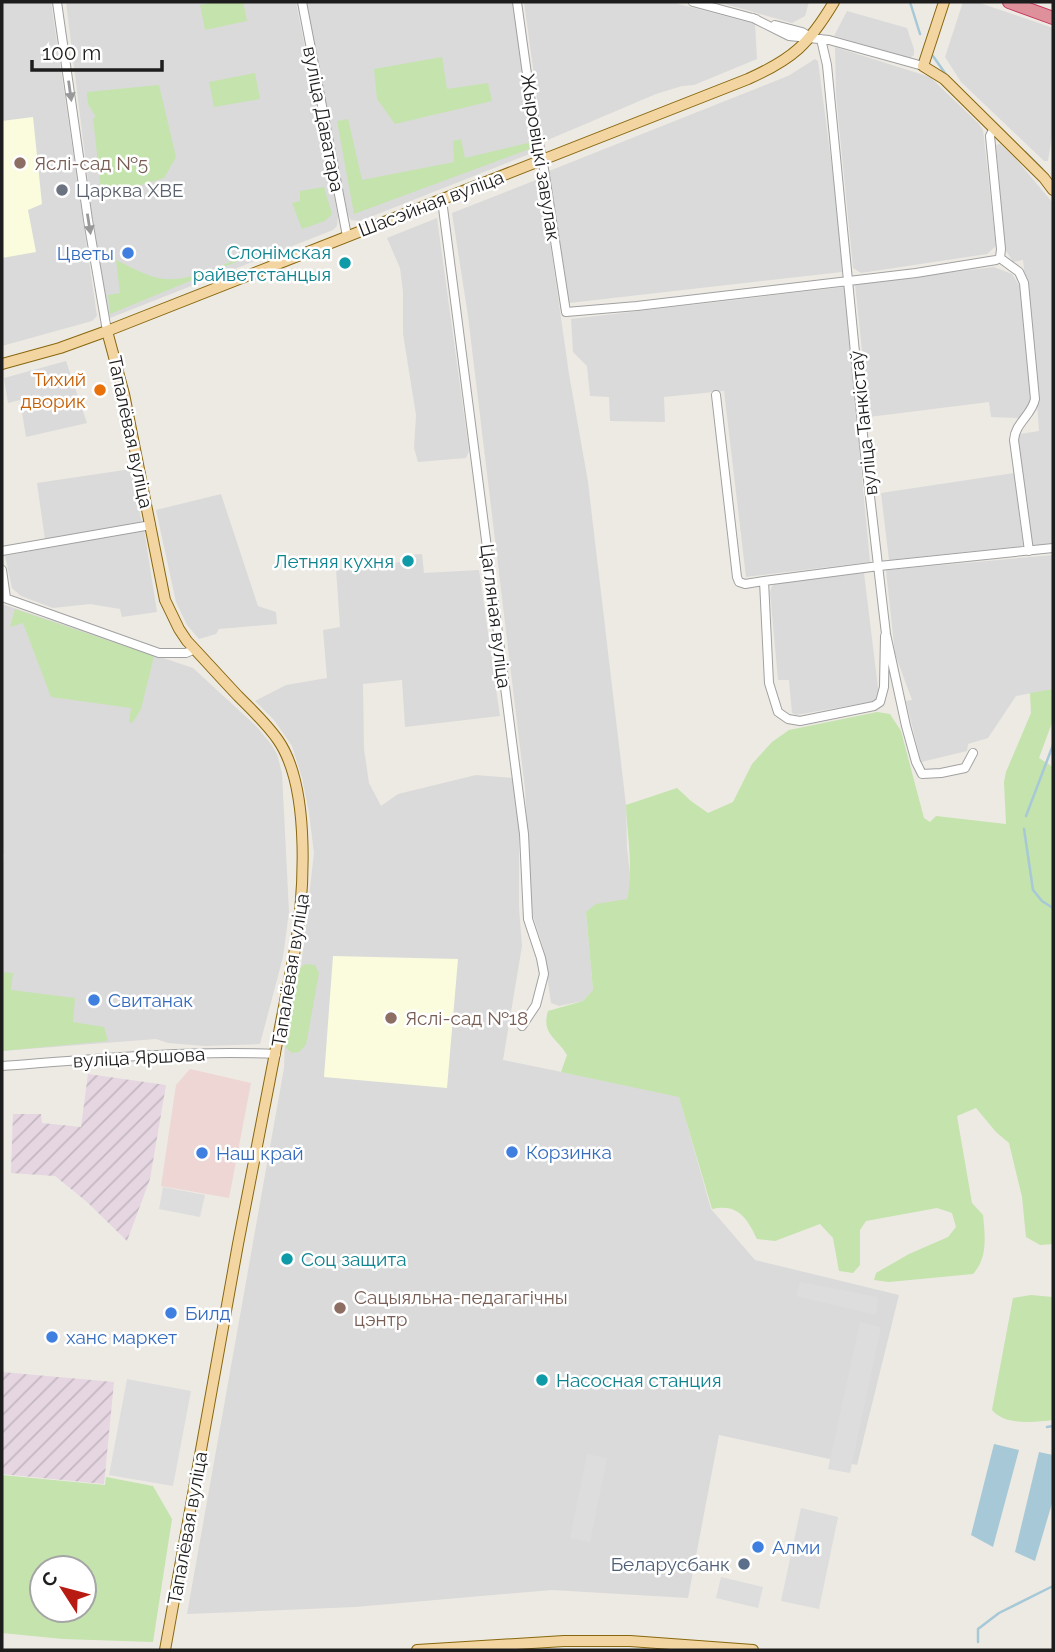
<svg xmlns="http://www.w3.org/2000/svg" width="1055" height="1652" font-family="Raleway,sans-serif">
<defs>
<pattern id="industrial-furrows" width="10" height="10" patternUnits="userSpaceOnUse" patternTransform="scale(1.75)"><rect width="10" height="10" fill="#e5d6e2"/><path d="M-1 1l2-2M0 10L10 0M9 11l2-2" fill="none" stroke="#c4b7c1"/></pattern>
</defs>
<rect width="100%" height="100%" fill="#edeae3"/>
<!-- residential -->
<path fill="#dbdada" d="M2,2h49l46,314 -5,5 -90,25z
M66,2h230l42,214 -1,10 -4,4 -223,88 -4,-5 -14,-100z
M306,2h209l17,151 -172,68 -9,-1 -3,-5z
M524,2h147l84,22 2,35 -63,26 -12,1 -26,8 -113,48z
M718,2h91l-4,14 -13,7z
M963,2h14l76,26v102l-5,31h-4l-83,-79 -16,-25z
M847,11l60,17 7,21v6l-4,3 -76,-22z
M835,47l95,30 48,46 5,7 13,116 -9,8 -126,19 -8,-5 -17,-173z
M815,59l3,2 19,145 5,66 -273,31 -20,-132 239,-95z
M1000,144l15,14 38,45v340l-21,3 -15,-108 3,-4 19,-3 -5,-72 -11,-99 -10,2 -8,-13 -9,-104z
M541,178l28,196 19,108 38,323 1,43 4,34 -4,17 -41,13 7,78 -10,11 -24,5 -8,-3 -8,-56 -11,-34 -7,-124 -57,-473 -16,-103z
M437,218l32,233 -3,7 -48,4 -4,-14 2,-33 -13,-81v-42l-3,-24 -13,-30z
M994,267l18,7 10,16 9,115 -10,13 -30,-1 -2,-15 -120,15 -14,-133z
M844,287l26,275 -124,15 -22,-186 -60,6 1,25 -55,-1 -1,-24 -19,-1 -3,-30 -14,-14 -2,-33z
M66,361l21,62 -61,14 -6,-37 -12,3 -4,-25z
M131,469l11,54 -97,17 -8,-57z
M1014,473l9,73 -134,14 -8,-67z
M221,494l37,112 18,6 1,12 -58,5 -3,5 -17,5 -12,-14 -11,-23 -20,-92z
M144,529l13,83 -35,5 -2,-8 -30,-5 -37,4 -32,-12 -9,-8 -7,-32z
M422,554l2,19 55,-3 21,146 -95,11 -3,-47 -39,4 1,65 5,34 12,23 17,-12 78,-19 37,3 6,51v78l3,39 -19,114 176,36 32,113 44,51 144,35 -42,170 -138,-30 -31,163 -136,-8 -197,17 -168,7 97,-546 1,-29 16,-72 13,-114 -5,-40 -7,-35 -10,-32 -18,-26 -19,-19 31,-16 41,-7 -4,-48 17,-3 -4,-58 37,-2 27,-5 5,-7z
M1053,555v134l-37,7 -28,42 -20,6 -1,7 -46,11 -15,-61 6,-1 -17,-46 -9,-84z
M864,573l15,123 -3,5 -80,14 -4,-2 -3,-33h-11l-8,-88 2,-6 8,-4z
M2,604l191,64 63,58 15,18 6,10 5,19 7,139 -6,45 -23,87 -55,2 -37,-3 -12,-4 -154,12v-180l2,-17h-2z"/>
<!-- commercial -->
<path fill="#edd6d3" d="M190,1069l61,14 -22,115 -68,-12 15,-101z"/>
<!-- industrial -->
<path fill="url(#industrial-furrows)" d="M88,1074l78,11 -16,94 -23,62 -40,-39 -32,-26 -44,-3 2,-59h28l1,9 39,4z
M2,1372l112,10 -10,102 -102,-10z"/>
<!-- education -->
<path fill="#fafcdd" d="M33,117l9,87 -14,6 8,42 -34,6v-137z
M333,956l125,3 -11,129 -123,-11z"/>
<!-- grass -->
<path fill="#c4e3ad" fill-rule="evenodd" d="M217,2h26l4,19 -42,9 -5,-25z
M442,57l5,32 41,-6 4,18 -97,23 -18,-25 -3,-30z
M255,73l5,26 -46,8 -5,-25z
M159,85l17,72 -12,21 -39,12h-24l-8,-72 3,-1 -8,-13 -1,-12z
M348,119l14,61 92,-18 -1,-21 8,-2 4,19 67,-16v6l-178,66 -17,-93z
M324,187l8,27 -7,7 -23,8 -10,-26 8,-2v-10z
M246,255l2,2 -138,57 -2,-19 12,-2 -4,-33c11,5 23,12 35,16 31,11 67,-9 95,-21z
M15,609l139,47 -13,53 -8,13 -4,1 2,-15 -80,-11 -28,-74 -13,4z
M1053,689v31l-14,38 14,9v477l-13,1 -14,-8 -4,-40 -13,-54 -13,-11 -20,-24 -19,8 15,87 11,12c2,21 5,43 -10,59l-84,8 -15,-2 2,-7 33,-19 39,-17 8,-10 -4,-14 -15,-5 -71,13 -6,9v35l-7,8 -14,-2 -6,-33 -13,-14 -45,17 -18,-2c-10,-21 -19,-36 -45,-30l-33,-112 -118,-25 6,-17c-10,-17 -26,-21 -19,-44l35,-10 10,-11 -7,-78 10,-8 31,-5c7,-26 0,-65 -1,-94l51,-17 14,13 17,12 25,-11 19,-38 20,-22 17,-12 88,-18 13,2 11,17 23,87 6,4 6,-6 70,8 -2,-42 2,-10 25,-59 -1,-20z
M306,964l9,1 4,8 -13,72 -7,7 -7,1 -6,-5 -1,-9 12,-62 4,-10z
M2,972l11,1 -2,17 64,8 -2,24 31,5 4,14 -106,10z
M1031,1295l22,2v123c-18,2 -48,6 -61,-10l21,-112z
M2,1475l103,10 1,-8 47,9 19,33 -19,123 -90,-3 -61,-6zM42,1568h42v42h-42z"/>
<!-- parking -->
<path fill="#ddd" d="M163,1187l42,8 -5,22 -41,-8z
M800,1282l78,15 -2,18 -80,-19z
M860,1322l21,5 -31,146 -22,-4z
M127,1379l64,12 -18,95 -64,-11z
M587,1454l20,4 -17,84 -20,-4z
M801,1508l37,9 -19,92 -38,-8z
M721,1577l42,10 -5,21 -42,-10z"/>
<!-- water -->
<path fill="#a7c9d7" d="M994,1444l25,6 -26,97 -22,-12z
M1039,1452l14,3v45l-18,61 -20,-9z"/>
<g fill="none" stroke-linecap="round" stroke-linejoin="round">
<!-- stream -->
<path stroke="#a7c9d7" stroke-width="2.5" d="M910,2l10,32
M933,56l14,20
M1025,152l17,17
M1026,816l27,-71
M1024,829l9,61 9,11 11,7
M1047,1427l6,-1
M978,1642v-13l21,-16 54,-27"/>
<!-- minor casing -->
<g stroke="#a1a1a1" stroke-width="10">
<path id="minor" d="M57,2l31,218 19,111
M302,2l45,234
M517,2l14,101 13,66 22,143 71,-6 279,-33 80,-13 4,-2 1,-9 -11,-113 4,-8
M693,2l63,17
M753,18l36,18 40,4 94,26
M775,25l27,7 10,6
M821,39l6,26 37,380 22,189 20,92 10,36 6,12 19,-1 24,-5 8,-15
M442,200l82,634 4,85 13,39 3,16 -8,31 -14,21
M1000,258l19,14 5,11 11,116c-3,16 -20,24 -21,41l15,111
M716,395l21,182 2,5 6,2 19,-3
M2,551l149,-26
M2,570l4,28
M2,597l157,56h27l9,-4
M885,636l-1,51 -4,15 -6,4 -74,15 -12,-2 -10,-7 -9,-29 -5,-102 115,-15 174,-18
M2,1066c91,-7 183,-16 274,-12"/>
</g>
<!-- major casing -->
<g stroke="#88670d" stroke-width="12">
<path id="major" d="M944,2l-21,64 21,13 100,99 9,12
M107,331l17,63 41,206 14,29 8,12c17,18 34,37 51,55 14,14 29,28 40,44 34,49 26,159 16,215l-56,289 -73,406
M2,364l58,-16 47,-17 641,-252c45,-20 61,-35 86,-77
M417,1650l147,-9h66l123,9"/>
</g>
<!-- highway casing -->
<g stroke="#c8335d" stroke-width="14">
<path id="highway" d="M1009,2l44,16"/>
</g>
<!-- minor -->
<use href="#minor" stroke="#fff" stroke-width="8"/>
<!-- major -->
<use href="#major" stroke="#f3d5a2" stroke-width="10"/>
<!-- highway -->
<use href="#highway" stroke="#de919b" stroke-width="12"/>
</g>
<!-- one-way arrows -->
<defs><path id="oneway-solid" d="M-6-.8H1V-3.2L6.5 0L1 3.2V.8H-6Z" transform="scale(1.75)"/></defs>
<g fill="#999">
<use href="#oneway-solid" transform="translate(70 91) rotate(82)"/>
<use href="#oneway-solid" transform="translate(89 224) rotate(81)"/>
</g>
<!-- markers -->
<g fill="#8d6e63" stroke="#fff" stroke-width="2.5">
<circle cx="20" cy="163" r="7"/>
<circle cx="391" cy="1018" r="7"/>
<circle cx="340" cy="1308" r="7"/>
</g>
<circle fill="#6b7280" stroke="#fff" stroke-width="2.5" cx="62" cy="190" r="7"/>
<g fill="#3f7fe0" stroke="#fff" stroke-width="2.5">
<circle cx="128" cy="253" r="7"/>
<circle cx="94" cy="1000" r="7"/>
<circle cx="512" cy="1152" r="7"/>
<circle cx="202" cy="1153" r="7"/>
<circle cx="171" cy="1313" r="7"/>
<circle cx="52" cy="1337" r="7"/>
<circle cx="758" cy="1547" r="7"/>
</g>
<g fill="#0f9aa8" stroke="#fff" stroke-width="2.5">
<circle cx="345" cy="263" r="7"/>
<circle cx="408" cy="561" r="7"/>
<circle cx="287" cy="1259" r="7"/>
<circle cx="542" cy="1380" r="7"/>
</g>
<circle fill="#e8710a" stroke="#fff" stroke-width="2.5" cx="100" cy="390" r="7"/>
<circle fill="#5c6f8a" stroke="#fff" stroke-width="2.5" cx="744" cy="1564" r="7"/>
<g text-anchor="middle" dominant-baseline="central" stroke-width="5" stroke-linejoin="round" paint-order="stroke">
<!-- street labels -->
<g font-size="19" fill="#1d1d1d" stroke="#fff">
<text transform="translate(324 119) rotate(79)">вуліца Даватара</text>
<text transform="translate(541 157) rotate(81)">Жыровіцкі завулак</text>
<text transform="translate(431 203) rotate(-21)">Шасэйная вуліца</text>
<text transform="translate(863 423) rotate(-96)">вуліца Танкістаў</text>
<text transform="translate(131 432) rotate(78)">Тапалёвая вуліца</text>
<text transform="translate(496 616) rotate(83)">Цагляная вуліца</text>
<text transform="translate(290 970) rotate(-81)">Тапалёвая вуліца</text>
<text transform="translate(139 1057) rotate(-3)">вуліца Яршова</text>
<text transform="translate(187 1528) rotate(-80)">Тапалёвая вуліца</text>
</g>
<!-- education labels -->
<g font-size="19" fill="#785e54" stroke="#fff" text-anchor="start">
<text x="34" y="163">Яслі-сад №5</text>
<text x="405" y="1018">Яслі-сад №18</text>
<text x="354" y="1297">Сацыяльна-педагагічны<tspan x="354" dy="22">цэнтр</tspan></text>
</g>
<!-- worship labels -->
<g font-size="19" fill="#5b616d" stroke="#fff" text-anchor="start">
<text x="76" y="190">Царква ХВЕ</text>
</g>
<!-- culture labels -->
<g font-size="19" fill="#0d838f" stroke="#fff" text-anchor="end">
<text x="331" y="252">Слонімская<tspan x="331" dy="22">райветстанцыя</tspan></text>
<text x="394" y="561">Летняя кухня</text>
<text x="301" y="1259" text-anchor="start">Соц защита</text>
<text x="556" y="1380" text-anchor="start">Насосная станция</text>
</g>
<!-- shop labels -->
<g font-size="19" fill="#366cbe" stroke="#fff" text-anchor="start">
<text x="114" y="253" text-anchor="end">Цветы</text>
<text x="108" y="1000">Свитанак</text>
<text x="526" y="1152">Корзинка</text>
<text x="216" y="1153">Наш край</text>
<text x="185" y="1313">Билд</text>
<text x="66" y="1337">ханс маркет</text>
<text x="772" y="1547">Алми</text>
</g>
<!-- food labels -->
<g font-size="19" fill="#c56008" stroke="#fff" text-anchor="end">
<text x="86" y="379">Тихий<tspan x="86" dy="22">дворик</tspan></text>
</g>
<!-- service labels -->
<g font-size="19" fill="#4e5e75" stroke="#fff" text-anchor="end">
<text x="730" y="1564">Беларусбанк</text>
</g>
</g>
<!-- border -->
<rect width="1055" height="1652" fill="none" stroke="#1d1d1d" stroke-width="7"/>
<!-- north arrow -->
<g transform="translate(63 1589) rotate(306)"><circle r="33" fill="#ffffff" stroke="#a5a5a5" stroke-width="2"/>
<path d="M0-5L12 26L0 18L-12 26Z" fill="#b81b11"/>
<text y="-10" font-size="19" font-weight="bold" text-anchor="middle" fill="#1d1d1d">С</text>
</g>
<!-- scale -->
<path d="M32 60v10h130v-10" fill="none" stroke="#1d1d1d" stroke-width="3.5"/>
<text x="42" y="60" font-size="21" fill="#1d1d1d" stroke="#ffffff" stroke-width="5" paint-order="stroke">100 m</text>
</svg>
